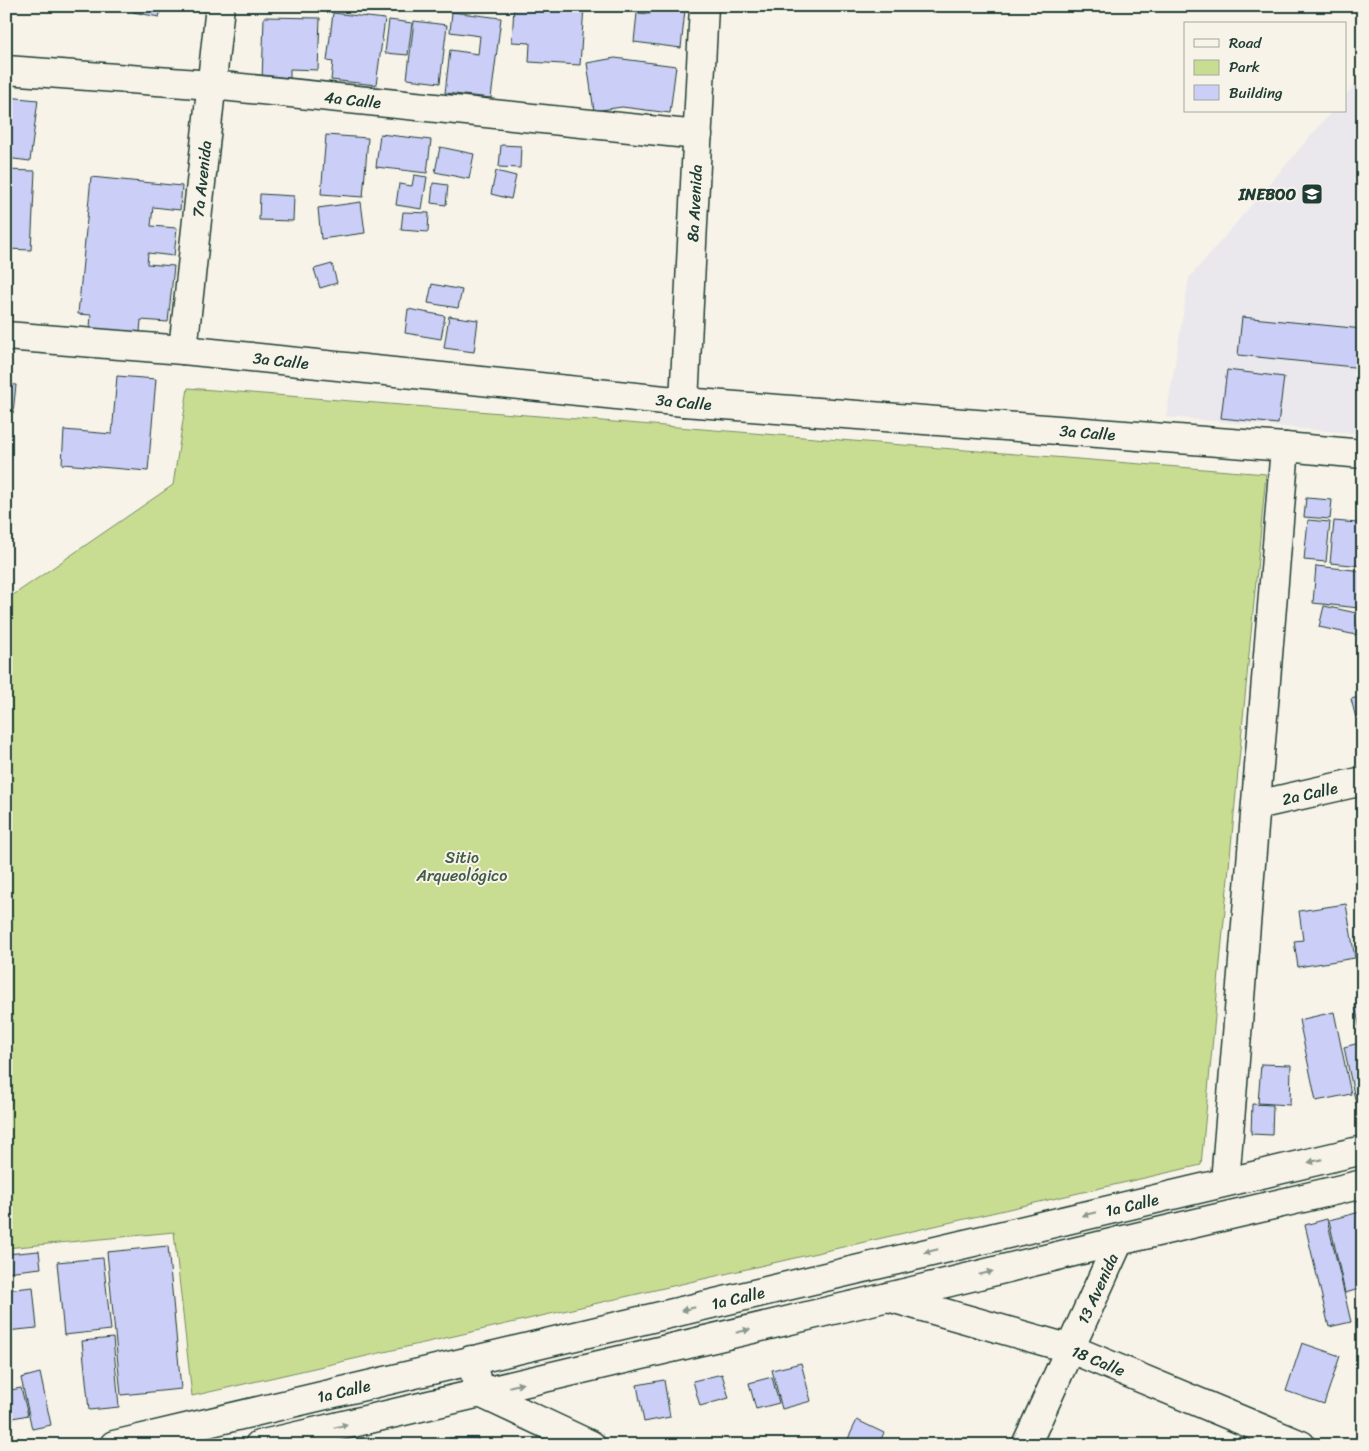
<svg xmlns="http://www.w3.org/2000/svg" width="1369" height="1451" font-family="Sriracha,sans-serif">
<rect width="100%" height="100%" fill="#f7f3e8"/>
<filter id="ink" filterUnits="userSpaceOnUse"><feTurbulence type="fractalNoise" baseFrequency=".02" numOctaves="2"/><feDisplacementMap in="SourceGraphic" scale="10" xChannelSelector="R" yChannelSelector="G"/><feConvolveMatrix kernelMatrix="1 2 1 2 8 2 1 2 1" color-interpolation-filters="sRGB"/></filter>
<g filter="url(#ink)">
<!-- built -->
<path fill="#eae8ec" d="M1363,75v359l-197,-17 23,-139 143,-167h13v-15z"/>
<!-- green -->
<path fill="#c9dd92" stroke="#748d63" d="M188,388l1078,86 -65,691 -1009,231 -18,-164 -168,16v-648l167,-115z"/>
<!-- building -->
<path fill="#cbcef6" stroke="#1f3d34" d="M134,6h28l-3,11 -26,-5z
M514,6h70l-4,59 -51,-3 1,-19 -18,-1z
M651,7l34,3 -4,38 -47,-6 3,-29 13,1z
M452,12l49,6 -10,80 -46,-5 5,-43 28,4 2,-18 -30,-4z
M333,13l52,6 -9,66 -45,-5 2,-18 -6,-1z
M264,17l56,1 -2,52 -28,-1v14l-28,-1z
M389,20l23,3 -4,32 -23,-2z
M414,21l33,4 -7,58 -33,-4z
M615,58l61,8 -6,47 -48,-6 -28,4 -7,-48z
M7,97l31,3 -8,61 -24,-3z
M380,134l51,6 -4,33 -51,-6z
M326,135l42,3 -5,59 -42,-3z
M501,145l20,1 -1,22 -21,-1z
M440,147l34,7 -5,25 -34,-7z
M6,170l29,1 -4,79 -25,-1z
M496,171l20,5 -5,23 -20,-5z
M414,175l13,2 -5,32 -26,-4 3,-21 13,2z
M91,177l91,9 -2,24 -27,-3 -2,19 26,2 -3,28 -26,-3 -1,11 27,2 -6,56 -27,-2 -1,13 -50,-5 1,-13 -13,-1z
M433,183l15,2 -2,20 -15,-2z
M260,194l34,2 -1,25 -34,-1z
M361,202l4,31 -44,6 -3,-31z
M403,212l26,1 -1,19 -27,-2z
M332,264l5,19 -17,5 -6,-19z
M432,284l30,6 -4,18 -30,-5z
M408,309l37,7 -4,23 -36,-6z
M449,316l29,4 -4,32 -30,-4z
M1242,317l121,12v39l-125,-13z
M1227,370l57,7 -6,47 -57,-6z
M117,376l39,3 -8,92 -86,-7 2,-34 48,4z
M6,384l10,1 -3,28 -7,-1z
M1360,494h3v72l-33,-3 4,-42 23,2z
M1306,498l26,2 -2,19 -26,-2z
M1308,520l22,2 -4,40 -22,-2z
M1316,566l47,5 -4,37 -46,-5z
M1324,606l37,8 -5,21 -37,-8z
M1363,696v20l-7,2 -5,-19z
M1346,904l9,54 -57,9 -4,-26 9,-1 -4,-29z
M1363,1003v36h-1l-7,-34z
M1334,1012l17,82 -35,7 -17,-81z
M1363,1042v81h-3l-16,-76z
M1261,1064l30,1 -1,40 -32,-2z
M1252,1104l21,1 -1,30 -21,-1z
M1360,1212l3,11v65l-18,5 -16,-73z
M1327,1219l24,103 -22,5 -24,-102z
M168,1246l13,143 -60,6 -14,-143z
M39,1251l2,17 -35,4v-18z
M103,1258l8,72 -47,5 -7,-73z
M33,1287l4,41 -31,3v-41z
M113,1338l6,69 -30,3 -7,-69z
M1302,1343l38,13 -16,48 -38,-13z
M801,1363l10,38 -29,8 -10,-39z
M40,1373l11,52 -19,4 -11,-51z
M722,1374l7,24 -29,8 -7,-25z
M772,1377l7,26 -23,6 -7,-26z
M664,1380l6,37 -26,5 -7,-37z
M21,1388l7,27 -20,4 -2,-28z
M857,1420l27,13 -6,12h-33z
M449,1438h29v7h-29z"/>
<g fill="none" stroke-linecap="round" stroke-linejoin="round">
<!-- street casing -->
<g stroke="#1f3d34" stroke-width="31">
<g id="street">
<path id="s1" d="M6,70l206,15 486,50"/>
<path id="s2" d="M6,336l177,14 501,52 601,45 78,7"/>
<path id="s3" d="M183,350l37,-344"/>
<path id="s4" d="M684,402l20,-396"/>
<path id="s5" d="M1257,805l106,-24"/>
<path d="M1225,1182l60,-735"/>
<path id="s6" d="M888,1297l183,52 230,96"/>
<path d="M471,1360l9,33 111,52"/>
<path id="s7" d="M1026,1445l93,-204"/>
</g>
</g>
<!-- secondary casing -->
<g stroke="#1f3d34" stroke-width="31">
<g id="secondary">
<path id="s8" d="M114,1445l1249,-295"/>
<path d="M259,1445l629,-148 231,-56 244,-57"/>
</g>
</g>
<!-- street -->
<use href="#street" stroke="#f7f3e8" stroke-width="28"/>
<!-- secondary -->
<use href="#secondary" stroke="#f7f3e8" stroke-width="28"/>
</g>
<!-- one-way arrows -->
<defs><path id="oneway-solid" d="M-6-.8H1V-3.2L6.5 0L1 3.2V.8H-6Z" transform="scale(1.25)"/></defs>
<g fill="#8b988e">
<use href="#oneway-solid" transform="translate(1315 1161) rotate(167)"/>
<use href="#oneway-solid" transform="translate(1089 1214) rotate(167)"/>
<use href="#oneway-solid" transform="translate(931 1251) rotate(167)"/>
<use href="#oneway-solid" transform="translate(986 1273) rotate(-14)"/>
<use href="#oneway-solid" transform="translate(688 1309) rotate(167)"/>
<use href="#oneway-solid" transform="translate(743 1331) rotate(-13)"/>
<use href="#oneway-solid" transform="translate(516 1385) rotate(-13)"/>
<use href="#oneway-solid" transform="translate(341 1426) rotate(-13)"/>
</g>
</g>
<!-- icons -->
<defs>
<g id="school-square" transform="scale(1.125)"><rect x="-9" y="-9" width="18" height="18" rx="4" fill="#1f3d34" stroke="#f7f3e8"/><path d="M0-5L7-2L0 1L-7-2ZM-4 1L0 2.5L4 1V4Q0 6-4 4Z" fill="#fff"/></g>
</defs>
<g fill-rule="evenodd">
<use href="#school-square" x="1312" y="194"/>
</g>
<g text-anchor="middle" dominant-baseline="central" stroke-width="4" stroke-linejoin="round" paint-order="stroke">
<!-- street labels -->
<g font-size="16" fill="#1f3d34" stroke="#f7f3e8">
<text stroke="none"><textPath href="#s1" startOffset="348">4a Calle</textPath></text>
<text stroke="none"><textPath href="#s3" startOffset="172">7a Avenida</textPath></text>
<text stroke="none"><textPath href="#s4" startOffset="199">8a Avenida</textPath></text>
<text stroke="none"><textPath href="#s2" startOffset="276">3a Calle</textPath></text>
<text stroke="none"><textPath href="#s2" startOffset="681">3a Calle</textPath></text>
<text stroke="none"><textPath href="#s2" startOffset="1086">3a Calle</textPath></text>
<text stroke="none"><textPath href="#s5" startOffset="54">2a Calle</textPath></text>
<text stroke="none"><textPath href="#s8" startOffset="1046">1a Calle</textPath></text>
<text stroke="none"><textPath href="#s7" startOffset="172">13 Avenida</textPath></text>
<text stroke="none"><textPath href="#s8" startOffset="641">1a Calle</textPath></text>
<text stroke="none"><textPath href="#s6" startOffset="220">18 Calle</textPath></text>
<text stroke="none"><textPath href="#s8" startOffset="236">1a Calle</textPath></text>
</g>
<!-- poi labels -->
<g font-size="16" font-weight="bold" fill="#1f3d34" stroke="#f7f3e8" text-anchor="end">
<text x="1296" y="194">INEBOO</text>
</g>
<!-- park labels -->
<g font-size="16" fill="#415d47" stroke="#f7f3e8">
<text x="462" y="857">Sitio<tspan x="462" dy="18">Arqueológico</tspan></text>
</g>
</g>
<!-- margin -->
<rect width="1369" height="1451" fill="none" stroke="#f7f3e8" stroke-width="25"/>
<rect x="12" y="12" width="1344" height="1426" fill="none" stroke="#1f3d34" stroke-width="2" filter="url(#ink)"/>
<!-- legend -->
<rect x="1184" y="22" width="162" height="90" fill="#f7f3e8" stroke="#a1aaa0"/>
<rect x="1194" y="39" width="25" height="8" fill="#f7f3e8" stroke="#a1aaa0"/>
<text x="1229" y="48" font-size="15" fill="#1f3d34">Road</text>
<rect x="1194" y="60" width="25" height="15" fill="#c9dd92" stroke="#a1aaa0"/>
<text x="1229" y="72" font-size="15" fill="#1f3d34">Park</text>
<rect x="1194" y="85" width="25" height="15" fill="#cbcef6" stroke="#a1aaa0"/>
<text x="1229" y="98" font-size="15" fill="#1f3d34">Building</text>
</svg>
